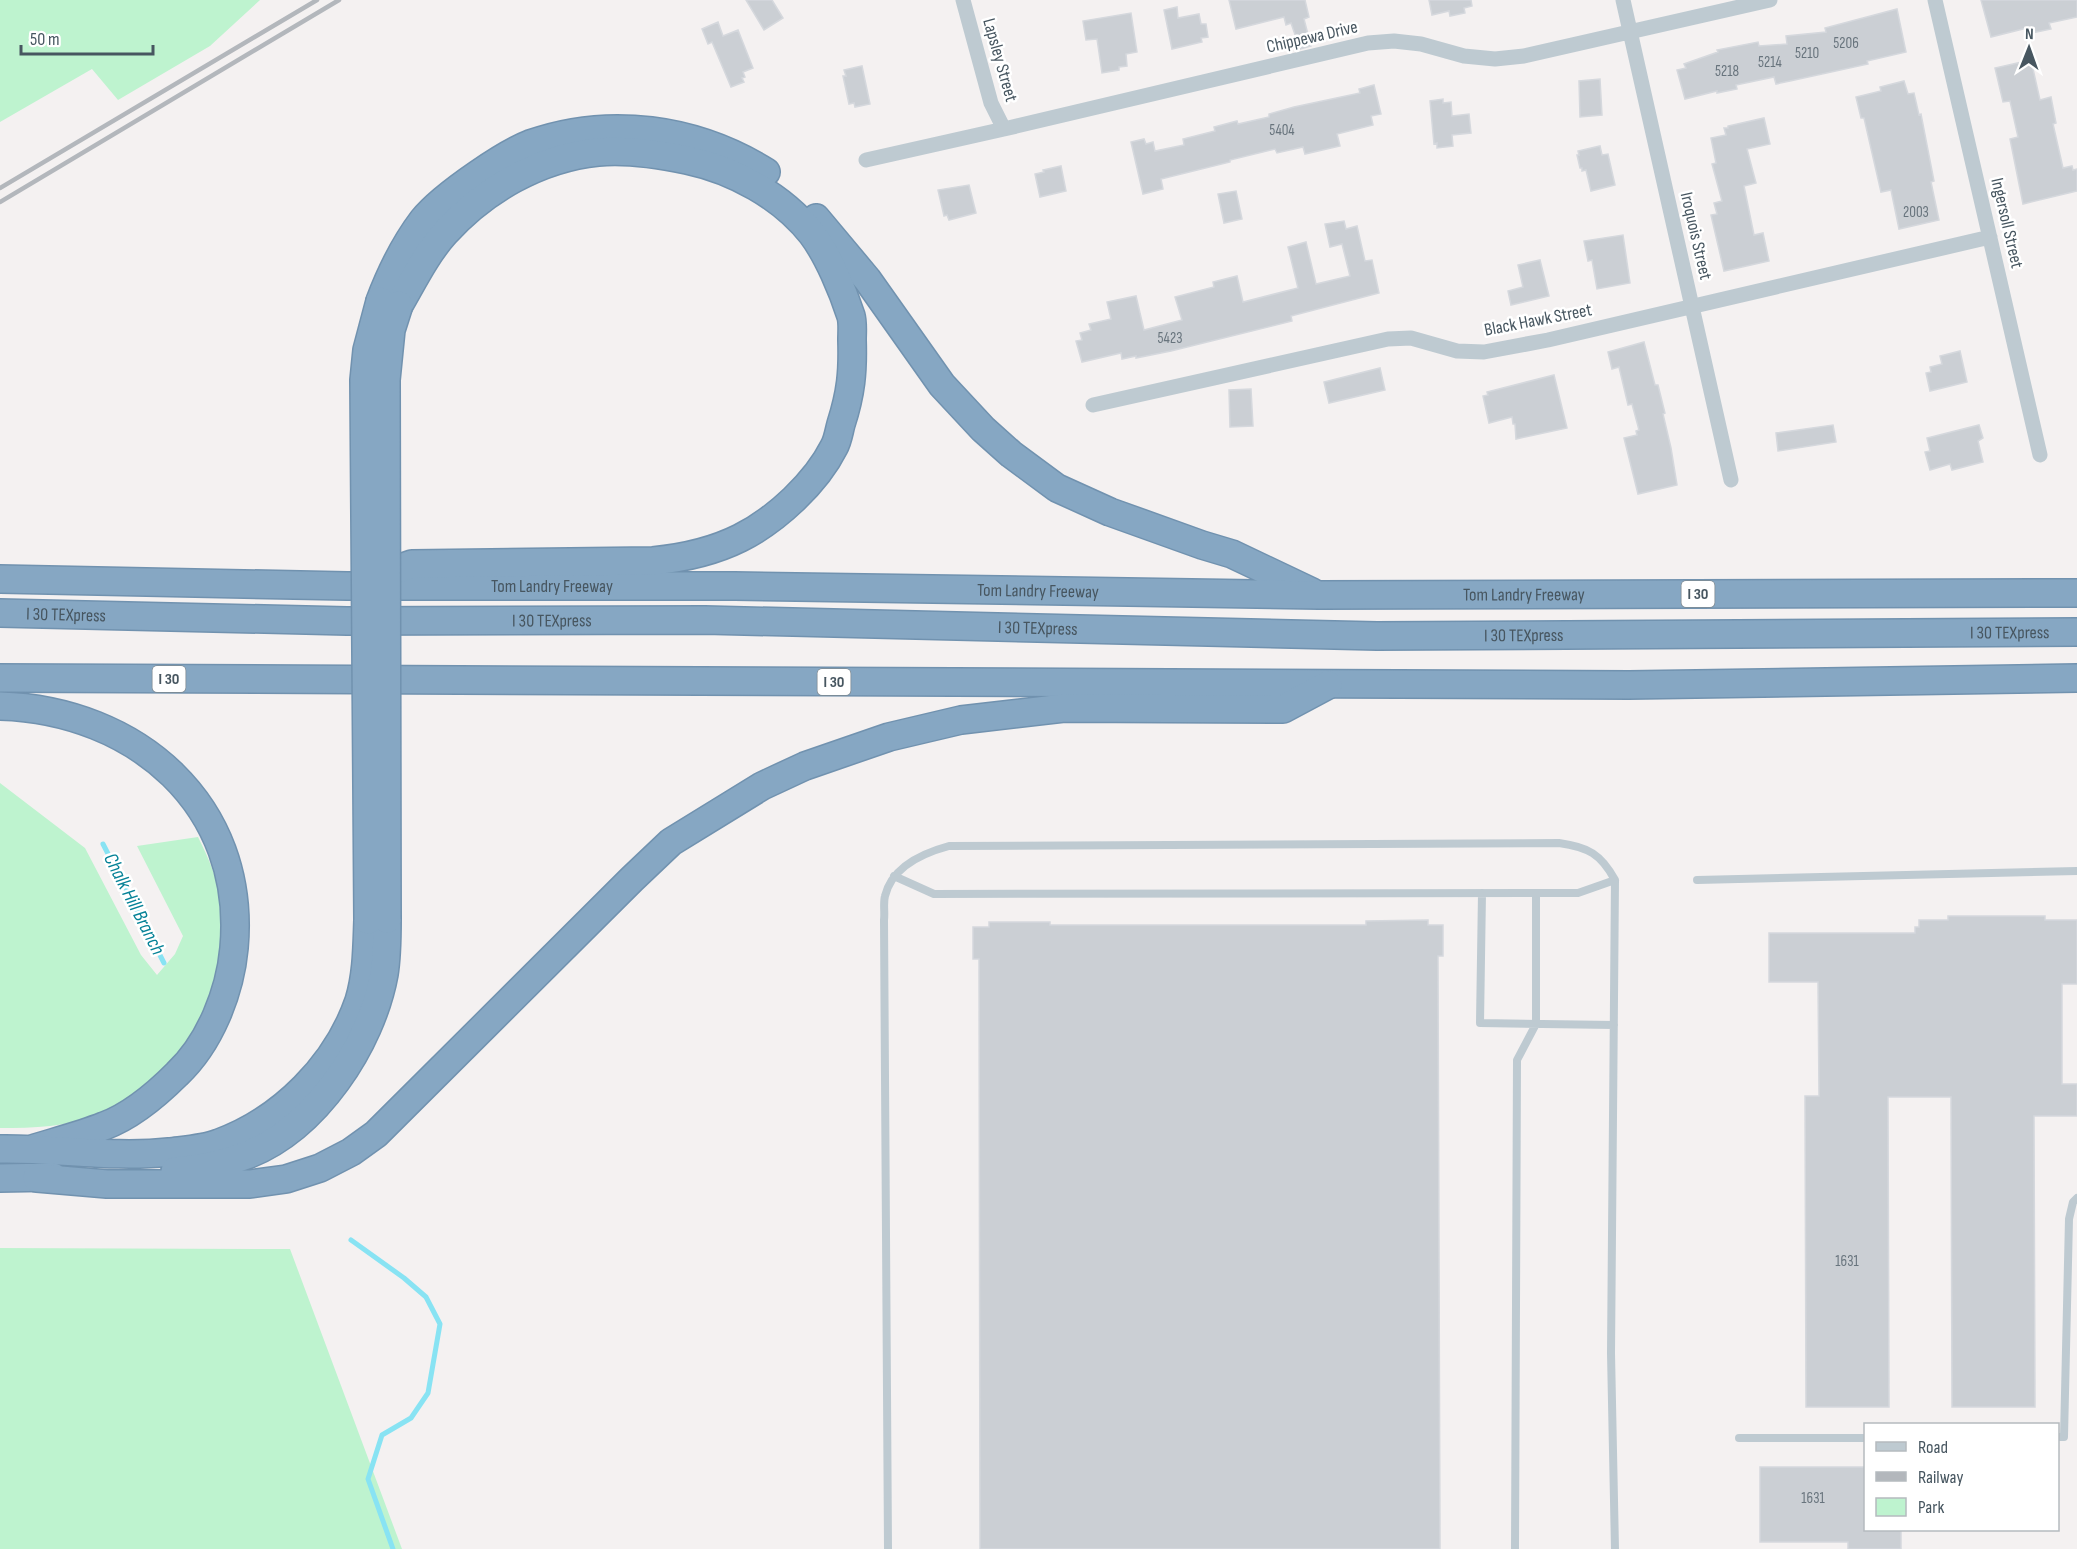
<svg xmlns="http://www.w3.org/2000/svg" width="2077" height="1549" font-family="'Sofia Sans Condensed',sans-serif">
<rect width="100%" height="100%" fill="#f4f1f1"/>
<!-- green -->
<path fill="#bef3cf" d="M0,0h260l-50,46 -92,54 -26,-31 -92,53z
M0,783l85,65 56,107 16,20 18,-21 8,-18 -46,-90 61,-9c11,22 21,44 23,69 10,88 -39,175 -122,208 -32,13 -65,14 -99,14z
M0,1248l290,1 112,300h-402z"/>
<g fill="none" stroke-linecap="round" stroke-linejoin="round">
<!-- stream -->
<path stroke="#88e3f3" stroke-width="5" d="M103,844l61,119
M351,1240l53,38 22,19 14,27 -12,69 -17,25 -29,17 -14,44 25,70"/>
</g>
<!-- building -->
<path fill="#cbcfd4" stroke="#d5d8dd" stroke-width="1.5" d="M746,0h26l11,18 -19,12z
M1229,0h76l4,17 -5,2 7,27 -11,3 -9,-26 -5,2 -2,-8 -48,12z
M1429,0h42l1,6 -8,2 1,5 -15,3 -1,-5 -17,4z
M1981,0h96v17l-28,6 2,6 -19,4 -1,-6 -40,10z
M1177,7l1,11 21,-4 2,10h5l2,13 -7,1 1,4 -30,7 -8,-39z
M1897,9l9,43 -39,9 1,3 -78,17 -14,3 -2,-7 -38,8 1,4 -20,4v-2l-32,8 -8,-29 9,-2 -2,-4 34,-12 -1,-2 41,-8 1,4 28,-2 -1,-8 40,-4 -1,-4z
M1131,13l6,39 -11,2 1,12 -8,1v3l-17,3 -5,-34 -11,1 -3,-19z
M718,22l5,14 15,-6 15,38 -10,4 2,5 -3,1 2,4 -13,5 -19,-45 -4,2 -6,-15z
M2031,60l9,40 11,-3 5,26 -3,1 10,44 9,-2 1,4 4,-1v22l-54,13 -13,-65 8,-2 -8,-36 -7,1 -8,-34z
M862,66l8,38 -15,3 -1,-4 -5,1 -6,-28h3l-2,-6z
M1600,79l2,36 -22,2 -1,-36z
M1904,81l4,13 6,-1 5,22 2,-1 13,67 -3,1 8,38 -40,9 -8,-39 -10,2 -17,-74h-3l-5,-21 25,-6 -1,-4z
M1374,85l7,29 -10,2 2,9 -36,9 3,12 -35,8 -2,-7 -26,6 -2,-4 -45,11v2l-69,17 2,10 -20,5 -12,-52 13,-3 2,5 7,-2 2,9 29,-6 -1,-6 32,-8 -1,-4 23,-6 1,3 31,-7v-3l25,-7 66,-14 -1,-4z
M1443,99v4l8,-1 1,14 17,-2 2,19 -19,2 1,11 -16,2v-5l-3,1 -4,-43z
M1764,118l6,26 -23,5 9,34 -12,3 10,49 9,-2 6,28 -45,10 -13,-56 6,-1 -3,-11 8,-2 -10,-37 4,-1 -5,-25 15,-3 -2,-7h4v-2z
M1600,146l2,9 6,-1 7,31 -24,6 -5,-21 -4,1v-3h-2l-3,-13h2l-1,-4z
M1061,166l5,25 -26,6 -5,-23 9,-2 -1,-2z
M969,185l7,28 -27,7 -2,-5 -3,1 -6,-26z
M1236,191l6,28 -18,4 -6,-29z
M1344,221l2,8 11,-3 8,35 7,-1 7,33 -88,23 1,5 -121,30 -35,7v-2l-14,3 -1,-6 -39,9 -6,-21 6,-1 -2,-7 11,-3 -2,-6 22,-5 -4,-17 29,-6 8,34 38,-10 -7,-23 39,-10 -1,-5 24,-6 6,26 55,-14 -10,-41 18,-5 10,42 34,-8 -8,-32 -12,3 -5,-23z
M1623,235l7,48 -33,6 -5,-29 -4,1 -4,-20z
M1540,260l9,36 -38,9 -3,-14 15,-4 -5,-22z
M1644,342l11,43h3l7,28 -2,1 8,34 6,37 -39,9 -14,-56 13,-3 -1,-4 3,-1 -7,-26 -4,1 -9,-38 -7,2 -4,-17z
M1960,351l7,31 -37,9 -4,-18 5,-1 -1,-5 12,-3 -2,-8z
M1380,368l5,22 -56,13 -5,-21z
M1554,375l13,53 -51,11 -1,-15h-2l-1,-7 -23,6 -6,-27 5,-1 -1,-3z
M1251,389l2,37 -23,1 -1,-37z
M1833,425l3,17 -58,9 -2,-18z
M1979,425l4,13 -5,3 5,21 -31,8 -2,-6 -20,6 -5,-18 5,-1 -3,-13z
M1948,916h97v4h32v64h-15v100h15v32h-43l1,291h-83l-1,-310h-63l1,310h-83l-1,-311h14l-1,-114h-49v-49h146v-6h4v-7h29z
M1428,920v5h15v31h-5l2,593h-460l-1,-590h-6v-32h16v-5h61v3h316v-4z
M1760,1467h106v63h35v19h-53v-7h-88z"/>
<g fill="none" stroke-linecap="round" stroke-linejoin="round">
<!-- highway casing -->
<g stroke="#7192af" stroke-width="30">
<g id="highway">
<path d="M816,218l51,61 75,106 41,44 28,25 46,34 53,24 92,33 30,9 80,38"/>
<path d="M380,301c11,-29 24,-56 43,-81 12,-15 39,-35 55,-46 16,-11 34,-23 52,-30 79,-28 165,-16 236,28"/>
<path id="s1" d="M0,579l347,7h388l584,9 758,-2"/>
<path d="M369,579l43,-15 241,-3c30,-3 59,-9 87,-23 36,-18 76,-55 94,-91 4,-7 5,-16 7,-23 10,-31 12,-52 11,-84 0,-8 1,-17 -1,-24 -8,-25 -23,-61 -39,-82 -30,-38 -78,-64 -125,-74 -29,-6 -60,-11 -89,-8 -59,6 -114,38 -153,81 -19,21 -32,48 -46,72"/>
<path id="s2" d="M0,613l347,8 358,-1 672,16 700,-4"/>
<path d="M0,678l1629,7 448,-7"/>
<path d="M0,706c136,4 247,99 234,242 -4,44 -24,95 -57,126 -20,20 -46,42 -73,52 -22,9 -46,15 -69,22"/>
<path d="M0,1149c56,-1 113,9 169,3 16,-2 35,-3 50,-9 63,-23 118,-78 140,-142 8,-26 8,-54 9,-81"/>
<path d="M175,1171c24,-2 49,-7 72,-16 69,-27 124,-110 137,-181 3,-18 3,-36 3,-55"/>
<path d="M0,1178l53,-1"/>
<path d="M37,1178l70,6h143l36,-5 34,-11 31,-16 25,-18 256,-255 39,-37 91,-56 43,-20 84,-29 72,-17 103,-12 219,1 45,-24"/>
</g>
</g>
<!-- lane -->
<path stroke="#becad1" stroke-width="8" d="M894,876l40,18 644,-1 37,-13
M1697,880l380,-9
M1482,893l-2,130 134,2
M2058,1437h6l5,-218 4,-17 4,-4
M1739,1438h127
M888,1549l-4,-629c1,-8 -1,-17 1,-24 7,-29 38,-43 64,-50l610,-3c29,4 42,11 56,37l-4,473 4,196
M1515,1549l2,-489 19,-36v-131"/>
<!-- street -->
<path stroke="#becad1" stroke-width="15" d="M963,0l28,103 13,26
M1623,0l108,480
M1935,0l105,455
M866,160l138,-31 364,-86 26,-2 27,3 43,12 31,3 29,-3 246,-56
M1093,405l295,-66 23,-1 46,13 27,1 64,-12 442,-103"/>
<!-- highway -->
<use href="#highway" stroke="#86a7c3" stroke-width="27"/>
<!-- rail -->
<path stroke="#b3b7bc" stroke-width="4.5" d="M0,188l317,-188
M0,202l339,-202"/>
<!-- highway-bridge casing -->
<g stroke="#7192af" stroke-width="30" stroke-linecap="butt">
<path id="highway-bridge" d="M387,919l-1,-539 5,-50 8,-25
M368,920l-4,-540 3,-30 13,-49"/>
</g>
<!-- highway-bridge -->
<use href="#highway-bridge" stroke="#86a7c3" stroke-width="27"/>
</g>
<g text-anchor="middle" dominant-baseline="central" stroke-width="5" stroke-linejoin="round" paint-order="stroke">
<!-- number labels -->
<g font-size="15" fill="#68747d">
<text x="1846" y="43">5206</text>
<text x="1807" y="53">5210</text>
<text x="1770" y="62">5214</text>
<text x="1727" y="71">5218</text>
<text x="1282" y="130">5404</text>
<text x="1916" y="212">2003</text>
<text x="1170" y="338">5423</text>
<text x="1847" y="1261">1631</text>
<text x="1813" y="1498">1631</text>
</g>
<!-- shield labels -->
<g fill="#fff" stroke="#7e8990" stroke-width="1.5">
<rect x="1681.5" y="581" width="33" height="26" rx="4.5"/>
<rect x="152.5" y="666" width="33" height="26" rx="4.5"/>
<rect x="817.5" y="669" width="33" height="26" rx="4.5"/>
</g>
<g font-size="16" font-weight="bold" fill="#475660">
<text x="1698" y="594">I 30</text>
<text x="169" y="679">I 30</text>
<text x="834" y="682">I 30</text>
</g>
<!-- street labels -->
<g font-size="18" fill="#475660" stroke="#fff">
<text transform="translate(1312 37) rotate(-13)">Chippewa Drive</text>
<text transform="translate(1000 60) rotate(74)">Lapsley Street</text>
<text transform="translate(2007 223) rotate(77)">Ingersoll Street</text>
<text transform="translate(1696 236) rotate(77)">Iroquois Street</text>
<text transform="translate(1538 320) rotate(-11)">Black Hawk Street</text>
<text stroke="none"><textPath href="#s1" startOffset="552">Tom Landry Freeway</textPath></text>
<text stroke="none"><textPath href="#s1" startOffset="1038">Tom Landry Freeway</textPath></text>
<text stroke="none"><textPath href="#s1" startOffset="1524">Tom Landry Freeway</textPath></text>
<text stroke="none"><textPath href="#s2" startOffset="66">I 30 TEXpress</textPath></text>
<text stroke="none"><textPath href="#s2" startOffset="552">I 30 TEXpress</textPath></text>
<text stroke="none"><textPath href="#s2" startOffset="1038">I 30 TEXpress</textPath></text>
<text stroke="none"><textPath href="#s2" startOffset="2010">I 30 TEXpress</textPath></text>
<text stroke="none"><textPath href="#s2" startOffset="1524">I 30 TEXpress</textPath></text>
</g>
<!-- water labels -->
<g font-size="20" font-style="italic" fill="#058297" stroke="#fff">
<text transform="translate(134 904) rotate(63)">Chalk Hill Branch</text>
</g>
</g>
<!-- legend -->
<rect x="1864" y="1423" width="195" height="108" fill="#ffffff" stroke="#b5bbbf" stroke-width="1.5"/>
<rect x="1876" y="1442" width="30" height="9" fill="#becad1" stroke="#b5bbbf" stroke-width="1.5"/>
<text x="1918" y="1453" font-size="18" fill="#475660">Road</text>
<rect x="1876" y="1472" width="30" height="9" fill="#b3b7bc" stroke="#b5bbbf" stroke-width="1.5"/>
<text x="1918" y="1483" font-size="18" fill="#475660">Railway</text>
<rect x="1876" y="1498" width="30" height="18" fill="#bef3cf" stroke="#b5bbbf" stroke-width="1.5"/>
<text x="1918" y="1513" font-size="18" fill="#475660">Park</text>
<!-- north arrow -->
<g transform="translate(2029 48) rotate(1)" stroke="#ffffff" stroke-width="4.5" paint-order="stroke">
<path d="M0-4.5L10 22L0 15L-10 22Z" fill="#475660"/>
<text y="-9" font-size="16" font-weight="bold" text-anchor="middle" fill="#475660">N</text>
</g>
<!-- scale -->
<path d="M21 45v9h132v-9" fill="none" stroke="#475660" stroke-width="3"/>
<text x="30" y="45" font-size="18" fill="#475660" stroke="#ffffff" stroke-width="4.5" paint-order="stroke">50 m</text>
</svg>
